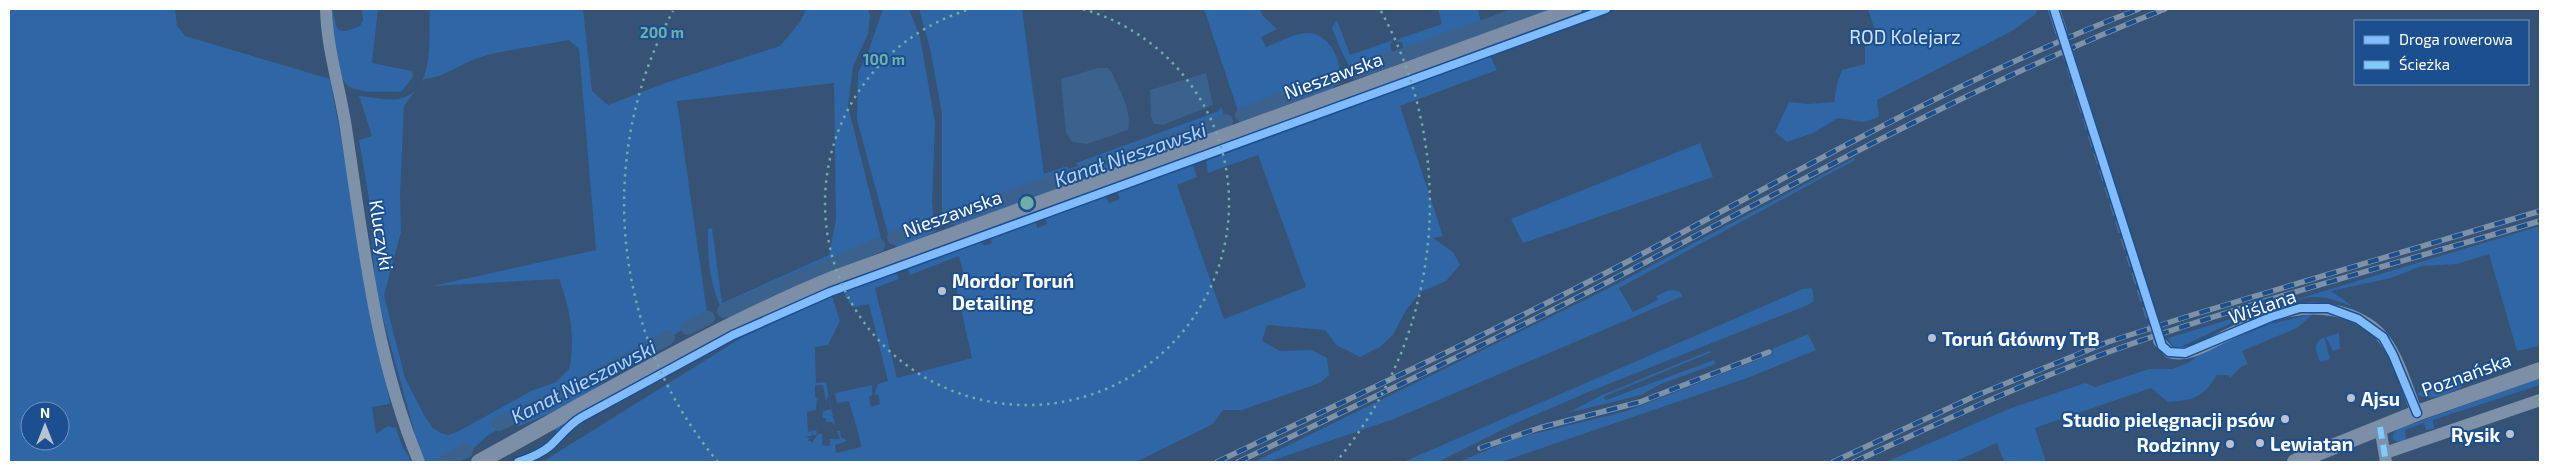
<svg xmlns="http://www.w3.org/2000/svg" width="2549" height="471" font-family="'Exo 2',sans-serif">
<rect width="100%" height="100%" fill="#365274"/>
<!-- green -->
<path fill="#2f66a5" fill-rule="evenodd" d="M9,9h166l2,17 8,10 145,43 60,325 -18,3 4,27 12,-8 8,2 6,18 10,16h-403zM30,411h30v30h-30z
M332,9c6,18 1,29 28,17l3,-6 -1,-11h16l-6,54 40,8 1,6 -12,15c-14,-1 -37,2 -51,-5 -18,-11 -17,-59 -18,-78z
M430,9h153l9,82 16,14 60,-23 112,-36 20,-24 6,-13h62l2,6 -2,19 -15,32 -5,40 36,144 -154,68c-20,-16 -23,-65 -22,-89l4,-1 10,75 107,-48 7,-36 -2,-136 -157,18 30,212 -140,94 -3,-3 -1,4 -46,19 -4,-5 -25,13 -29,27h-33l-7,-13 -43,-156 -7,-94 -10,-59 13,-4 -13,-40c13,1 31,6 43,2 34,-9 26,-62 28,-89zM569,40l10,9 17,201 -164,36 127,-7c11,29 17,60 10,90l-13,13 -25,9 -74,41 -9,3 -7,-2 -8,-5 -8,-11 -20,-39 -21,-83 17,-63 -1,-38 4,-88 20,-27c20,-1 37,-16 57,-22 28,-8 59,-11 88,-17z
M883,9h26l11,28 15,86 -3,79 3,30 -37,17 -10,-15 -31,-114 1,-47 10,-21z
M919,9h103l22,165 23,-8 3,7v11l-113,41 -7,-1 -8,-11v-99l-12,-66z
M1204,9h55l4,7 14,13 -16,8 5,10c13,-5 30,-15 44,-14 24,3 40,42 21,57l-84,29 -8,-5z
M1438,9h40l3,14 29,-14h44l-137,49 -11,-1 -4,-15h-7l6,-4 41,-14z
M1868,9h169l-1,5 -24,17 -135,69 2,17 -15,5 -26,-4 -25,15 -26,9 -12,-10 14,-30 20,2 25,-2 3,-18 5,-14 23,-6v-17l13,-7z
M1337,20l13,35 43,-15 -3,5 5,17 -4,6c-9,3 -22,9 -31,7 -12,-2 -23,-36 -28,-47z
M1490,56l7,14 -97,36 43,130 -10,2 20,14 7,13 -14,16 -25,11 -15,18 -13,25 -13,12 -20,10 -24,-12 -11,-15 -58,-5 -5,16 18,10 32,-1 15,8 2,17 -9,8 -78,27h-19l-10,14 -77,38h-594l199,-124 91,-42 8,25 -12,24 -13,2 1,36 10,-1 9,45 -3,-5h-6v-4h-4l1,-7 8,-2 -3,-14 -2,7 -3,-17h-8v12l6,3 -4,-1 -1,11 -9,2 1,20 8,-2 1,2 -1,3h-3v-3l-2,4 -6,1 5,1 -3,3h4v3l7,-10h4v11l8,1v-7h10l-3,-8h3l1,6 6,4 -12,4 1,8 25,-6c-2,-16 -8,-30 -12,-46l-12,2 -2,-10 37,-8v10l-3,2 2,10 9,-3 -2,-10 -4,1 4,-11 10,-3 -19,-77 -15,3 -6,-5 3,-5 -5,2 -2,-7 52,-20 3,7 -24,9 22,90 75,-20 -18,-80 10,-2 -5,-20 -49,19 -2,-6 73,-28 3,5 8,-3 -2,-5 46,-17 1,7 10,-4 -2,-6 60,-22 4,7 11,-4 -4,-9 77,-25 4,12 -20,8 47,134 82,-32 -48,-132 -50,18 -2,-12z
M1221,106l6,19 -3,4 -134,47h-6l-8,-13 143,-52z
M1700,143l13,34 -190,66 -12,-24z
M1854,158l1,2 -236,128 14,24 25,-12 -2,-4 14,-6 9,1 4,5 -289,123 -126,43h-14l359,-176z
M2540,226v120l-23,5 -28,-97 -32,10 -35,2 -31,12 -60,13 21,15c-12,-4 -24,-9 -37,-9 -34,0 -102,35 -134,50h-8l-5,-9z
M1812,288l2,13 -6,4 -217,86 -77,33 -76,38h-35l400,-173z
M827,289h2l-112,53 -147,81 -13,9 -2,-3 160,-90z
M2313,314l-16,14 -55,23 6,13 -7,3 -11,11 -2,-3h-11c-14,23 -24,25 -49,27l-17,-14 -116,40 11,34h-42l-7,-19 -43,19h-68l125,-54 74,-25 10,4 54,-18h23l16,-6 18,-13 64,-26z
M2339,333l1,16 -7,2 -7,-14z
M1808,334l8,16 -66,27 -249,85h-42l54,-23 114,-28 146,-57 -1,-5z
M2324,337l6,22 -10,3c-4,-11 -8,-18 4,-25z
M1709,351l3,1 -109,45 3,3 108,-40 2,4 -55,20 -20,11 -73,18 34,-18z
M2461,377l2,6 -1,4c-13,5 -32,17 -45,7l4,-3z
M2540,378v7l-107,35 1,9 -8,1 -2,-7 -19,7 1,10 -9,2 -4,-3v-5l5,-5z"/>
<!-- water -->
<path fill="#3b618d" d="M1098,68h10l4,5c7,16 21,39 16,57l-41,14 -15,-2 -6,-9 -5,-54z
M1206,73l7,32 -50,20 -9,-1 -3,-7 -1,-27z"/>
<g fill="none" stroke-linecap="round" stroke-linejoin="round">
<!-- canal -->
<path stroke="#3b618d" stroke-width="14" d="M1355,72l178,-63
M1242,115l94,-37
M950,218l276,-97
M894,238l38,-14
M724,311l154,-66
M688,328l20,-10
M499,424l56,-26 113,-60
M444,462l22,-11"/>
<!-- minor-tunnel -->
<path stroke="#546c89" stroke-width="12" stroke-dasharray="12 6" stroke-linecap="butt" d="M2061,31l98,310"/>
<!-- minor -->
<path stroke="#7d92a8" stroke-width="12" d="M326,9c1,41 14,79 20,119 17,112 29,229 73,334
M2054,9l7,22
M2159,341l10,11c18,6 38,-7 54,-15 43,-20 80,-39 127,-22 13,5 26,13 34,24 16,21 23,50 33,74
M2380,427l6,35
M2385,453l155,-53"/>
<!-- major -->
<path stroke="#7d8ea7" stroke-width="16" d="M479,462c117,-64 232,-133 356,-184l739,-269
M2295,462l122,-49 123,-43"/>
<!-- rail casing -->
<g stroke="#7e92a7" stroke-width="5.5">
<path id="rail" d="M1480,448l59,-20 101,-26 129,-50
M1217,462c136,-65 274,-129 408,-199 169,-89 335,-186 514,-254
M1238,462c131,-63 263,-124 391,-191 177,-93 350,-189 536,-262
M1833,462l142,-66 133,-54 84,-27 348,-104
M1854,462c85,-39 171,-80 260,-112 140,-49 284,-87 426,-129"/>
</g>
<!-- rail -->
<use href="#rail" stroke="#1b4f8f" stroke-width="4" stroke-dasharray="11" stroke-linecap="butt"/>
<!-- quiet -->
<path stroke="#80caff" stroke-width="6" stroke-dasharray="12 6" stroke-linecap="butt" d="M2380,427l6,35"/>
<!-- cycleway casing -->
<g stroke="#1b4f8f" stroke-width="11">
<path id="cycleway" d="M2054,9l108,337 7,6 16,1 86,-36 29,-9h28l30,11 25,18 10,18 24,58
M518,462c12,-4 23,-8 32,-16 11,-10 18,-21 32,-29l151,-82 97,-43 776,-283"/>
</g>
<!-- cycleway -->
<use href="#cycleway" stroke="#80bcff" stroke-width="8"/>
</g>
<!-- distance rings -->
<g fill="none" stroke="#6fada8" stroke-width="2.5" stroke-dasharray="2.5 5">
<path d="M1083 9A202 202 0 1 1 971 9"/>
<path d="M718 462A403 403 0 0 1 673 11M1381 11A403 403 0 0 1 1336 462"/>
</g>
<!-- markers -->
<g fill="#b9c2ce" stroke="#1b4f8f" stroke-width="2">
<circle cx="942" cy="291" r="5"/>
<circle cx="1932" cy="338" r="5"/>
<circle cx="2351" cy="398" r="5"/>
<circle cx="2285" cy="419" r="5"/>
<circle cx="2510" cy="434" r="5"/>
<circle cx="2260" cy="443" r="5"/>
<circle cx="2230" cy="444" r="5"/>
</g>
<g text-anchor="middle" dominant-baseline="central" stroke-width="4" stroke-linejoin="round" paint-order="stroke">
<!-- park labels -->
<g font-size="19" fill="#cfe3fa" stroke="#1b4f8f">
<text x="1905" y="36">ROD Kolejarz</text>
</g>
<!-- street labels -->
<g font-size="19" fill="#fff" stroke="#1b4f8f">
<text transform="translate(1333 75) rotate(-20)">Nieszawska</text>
<text transform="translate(952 213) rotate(-20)">Nieszawska</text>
<text transform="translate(382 235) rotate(81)">Kluczyki</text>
<text transform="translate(2262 306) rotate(-19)">Wiślana</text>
<text transform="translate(2466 374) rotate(-20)">Poznańska</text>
</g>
<!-- poi labels -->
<g font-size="19" font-weight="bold" fill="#fff" stroke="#1b4f8f" text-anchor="start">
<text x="952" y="280">Mordor Toruń<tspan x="952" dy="22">Detailing</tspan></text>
<text x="1942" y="338">Toruń Główny TrB</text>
<text x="2361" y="398">Ajsu</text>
<text x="2275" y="419" text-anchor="end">Studio pielęgnacji psów</text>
<text x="2500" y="434" text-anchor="end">Rysik</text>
<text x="2270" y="443">Lewiatan</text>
<text x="2220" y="444" text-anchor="end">Rodzinny</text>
</g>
<!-- water labels -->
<g font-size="20" font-style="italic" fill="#b5d3f5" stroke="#1b4f8f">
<text transform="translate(1130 154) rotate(-19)">Kanał Nieszawski</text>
<text transform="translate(583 381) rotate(-27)">Kanał Nieszawski</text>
</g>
</g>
<circle cx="1027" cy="203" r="8" fill="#6fada8" stroke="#1b4f8f" stroke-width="2.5"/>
<g font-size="15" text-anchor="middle" font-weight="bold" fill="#6fada8" stroke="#1b4f8f" stroke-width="4" stroke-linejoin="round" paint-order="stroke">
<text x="662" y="38">200 m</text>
<text x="884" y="65">100 m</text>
</g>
<!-- border -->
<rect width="2549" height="471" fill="none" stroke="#ffffff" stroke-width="20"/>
<!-- legend -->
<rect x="2354" y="20" width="175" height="65" fill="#1b4f8f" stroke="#7695bc"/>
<rect x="2364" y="36" width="25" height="8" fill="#80bcff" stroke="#7695bc"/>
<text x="2399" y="45" font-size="15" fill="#ffffff">Droga rowerowa</text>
<rect x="2364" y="61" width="25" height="8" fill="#80caff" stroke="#7695bc"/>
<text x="2399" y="70" font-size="15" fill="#ffffff">Ścieżka</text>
<!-- north arrow -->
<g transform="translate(45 426)"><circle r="24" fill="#1b4f8f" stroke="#7695bc"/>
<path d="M0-4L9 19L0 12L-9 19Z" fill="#b9c2ce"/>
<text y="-8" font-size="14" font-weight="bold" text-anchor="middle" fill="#ffffff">N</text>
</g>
</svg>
